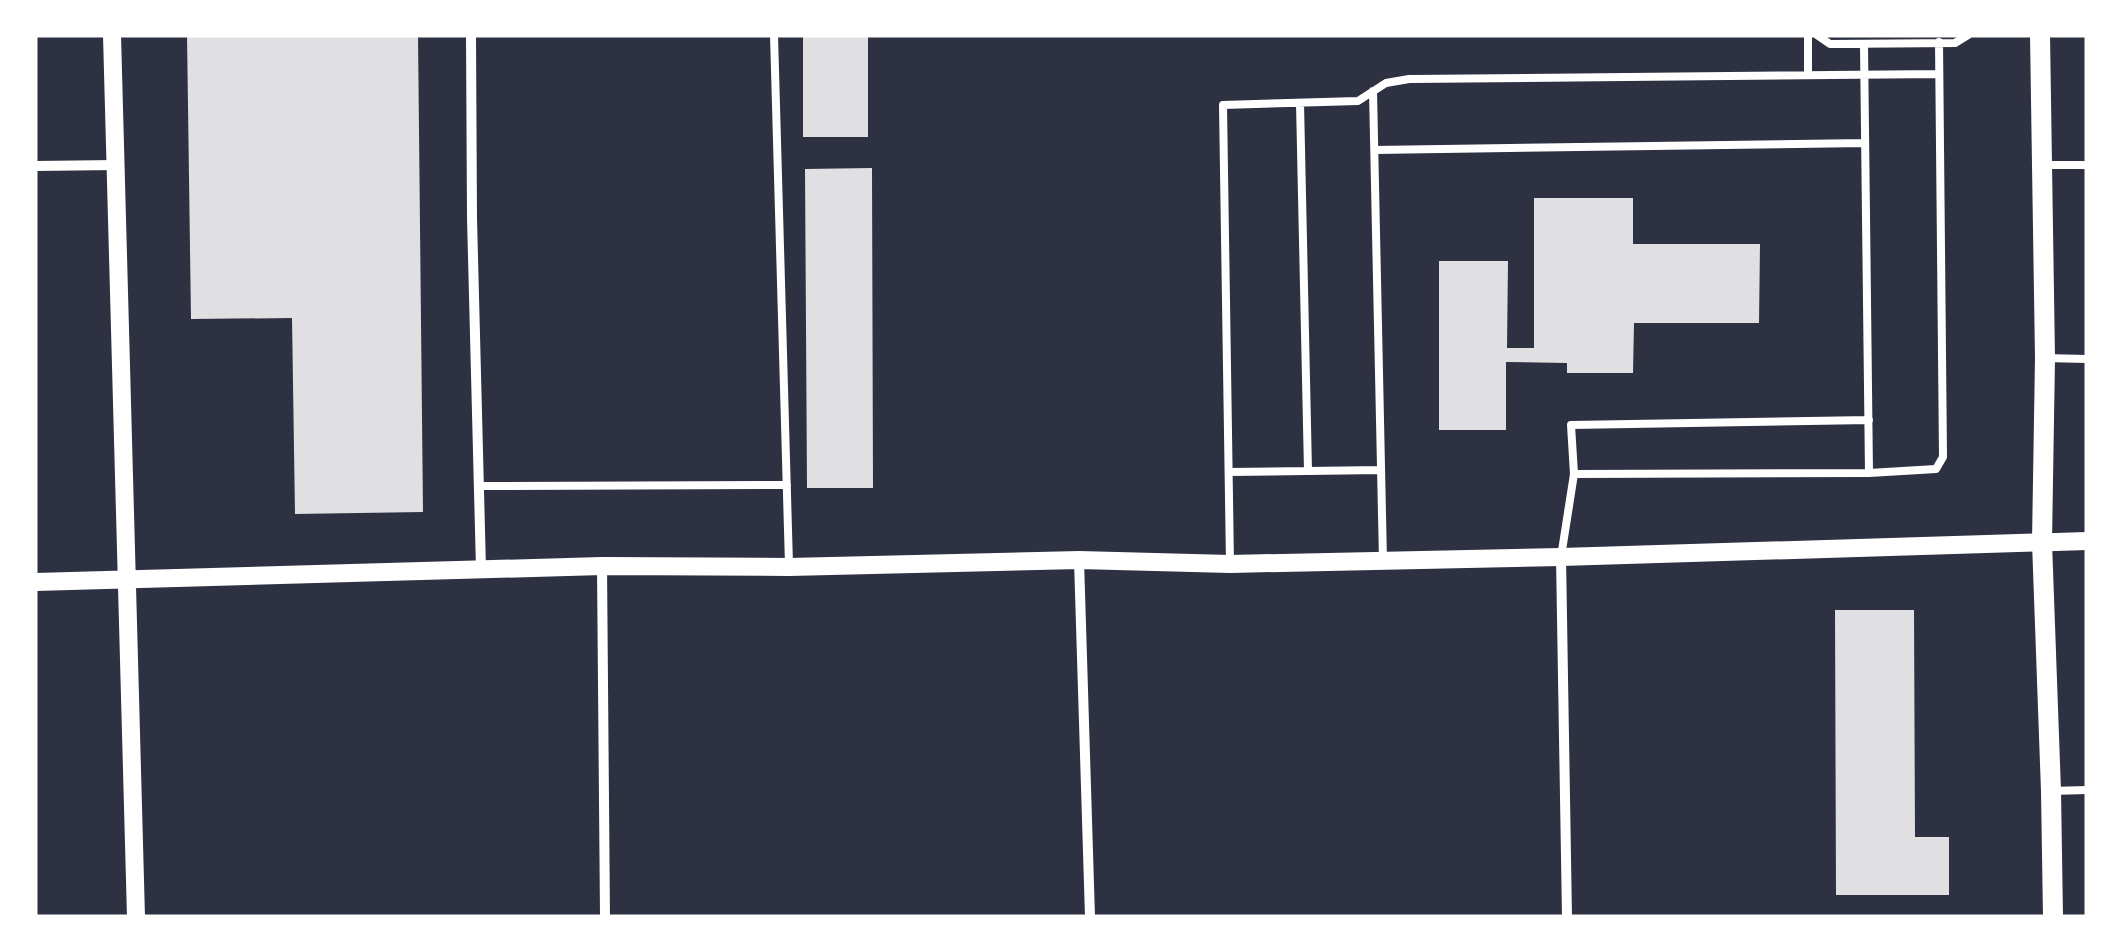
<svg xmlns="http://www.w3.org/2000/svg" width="2122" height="952" font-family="Cabin,sans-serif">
<rect width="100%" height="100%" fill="#2d3142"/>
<!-- building -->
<path fill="#e0e0e3" d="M187,35h231l5,477 -128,2 -3,-196 -101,1z
M803,35h65v102h-65z
M872,168l1,320h-66l-2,-319z
M1534,198h99v46h127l-1,79h-125l-1,50h-66v-10l-61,-1v68h-67v-169h69l-1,87h27z
M1835,610h79l1,227h34v58h-113z"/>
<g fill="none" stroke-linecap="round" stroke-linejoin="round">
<!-- service -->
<path stroke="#fff" stroke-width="8" d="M774,35l15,530
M1808,35v40
M1817,35l13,9 125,-1 13,-8
M1864,45l5,428 67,-4 7,-12 -4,-415
M1373,91l10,470
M1300,103l8,368
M1375,150l490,-7
M2043,165h44
M2045,358l42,1
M1229,472l152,-2
M1574,474l295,-1
M480,486l307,-1
M1561,557l13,-83 -3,-49 298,-5
M1230,564l-7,-459 135,-4 28,-18 23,-4 530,-5
M2051,791l36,-1"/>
<!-- minor -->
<path stroke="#fff" stroke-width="10" d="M471,35l1,183 9,351
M35,166l81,-1
M1561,557l6,360
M1079,560l11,357
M602,566l3,351"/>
<!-- tertiary -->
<path stroke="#fff" stroke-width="18" d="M112,35l24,882
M35,582l567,-16 187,1 290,-7 151,4 331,-7 526,-16"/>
<!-- secondary -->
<path stroke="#fff" stroke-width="20" d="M2040,35l5,323 -3,184 9,249 2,126"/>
</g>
<!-- border -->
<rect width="2122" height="952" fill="none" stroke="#ffffff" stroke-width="75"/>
</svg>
